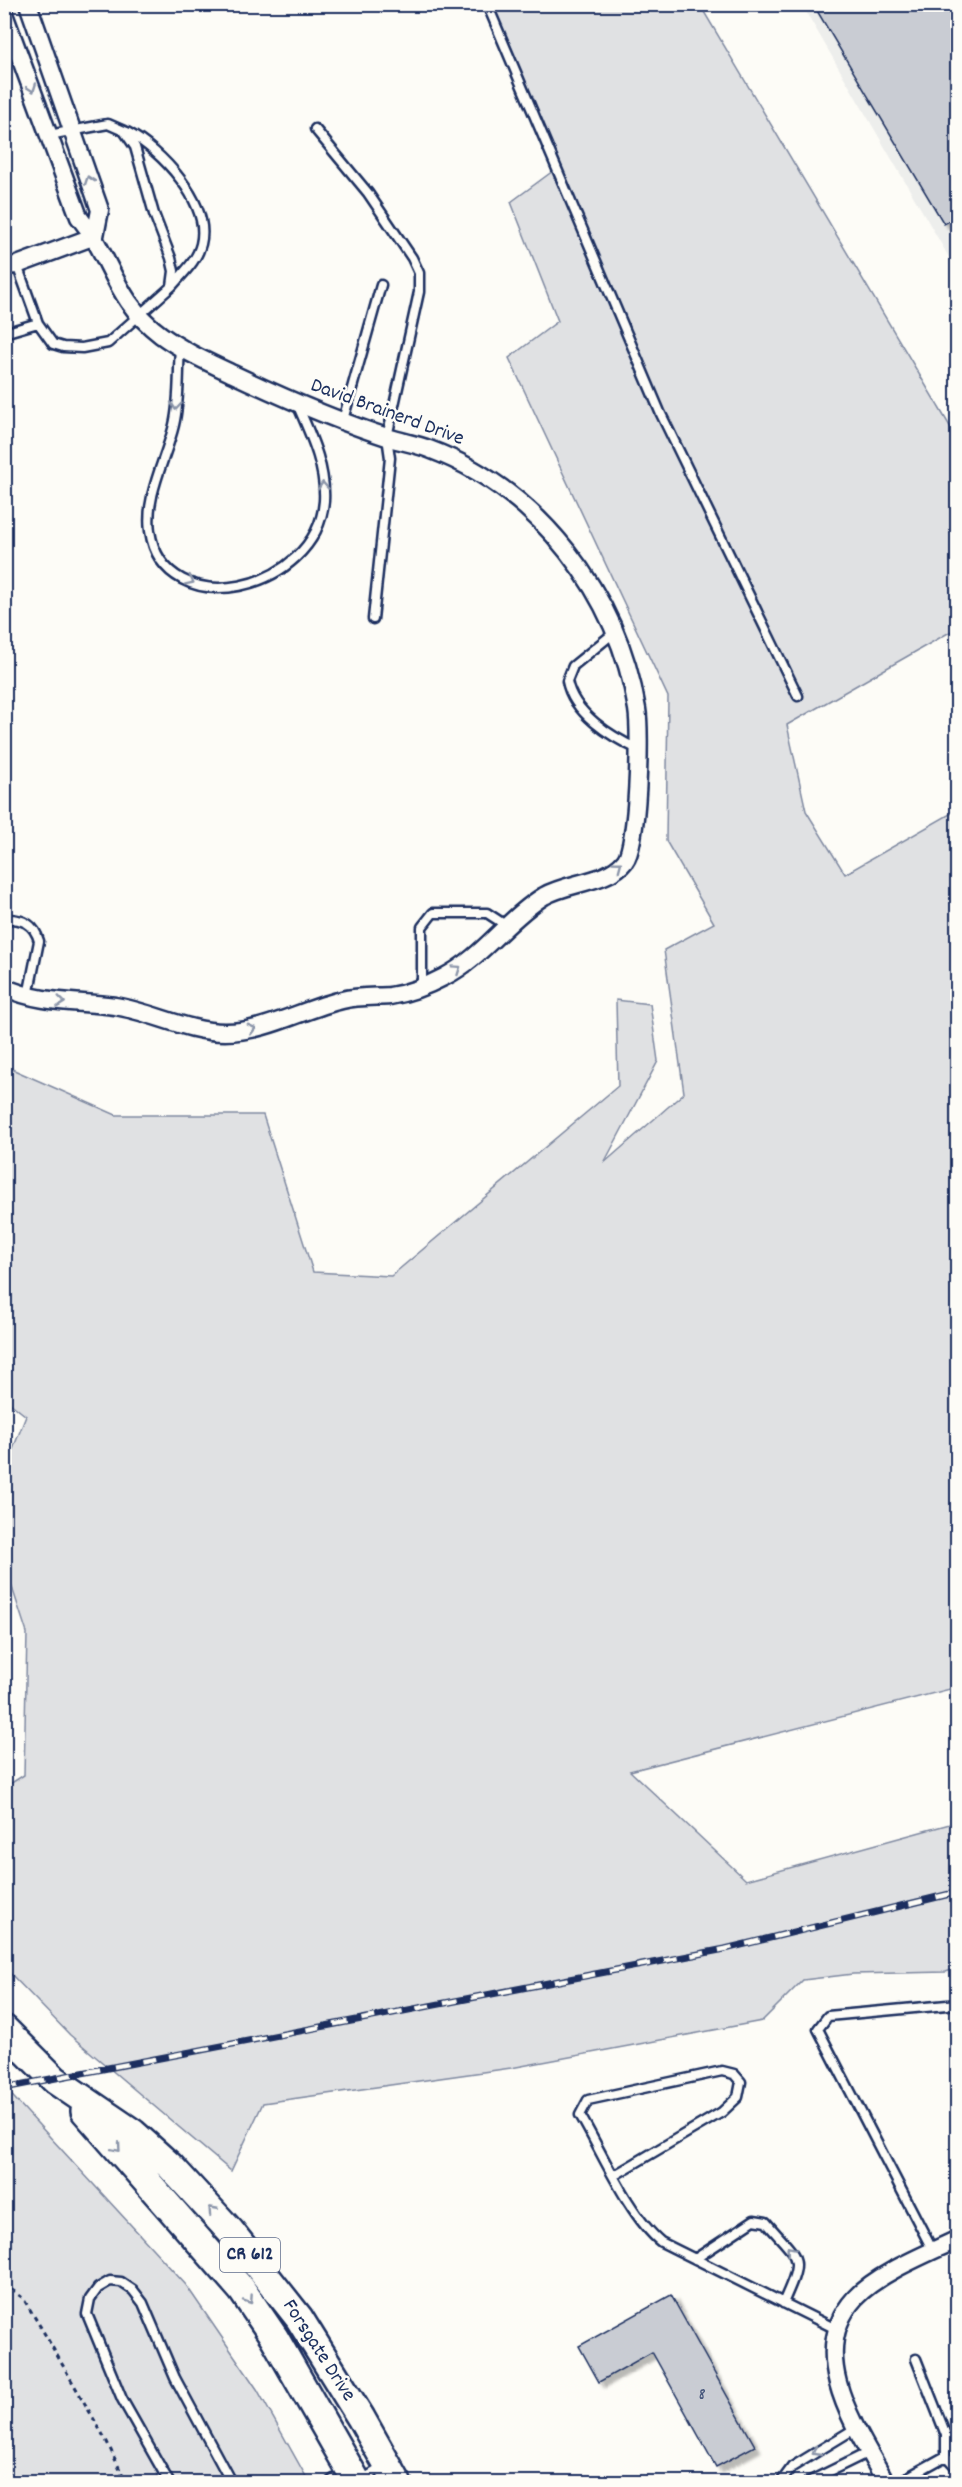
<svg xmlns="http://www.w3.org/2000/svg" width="962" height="2487" font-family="Dekko,sans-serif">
<defs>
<filter id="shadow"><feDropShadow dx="5.5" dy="5.5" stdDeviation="1.5" flood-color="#0004"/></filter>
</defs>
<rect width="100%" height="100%" fill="#fdfcf7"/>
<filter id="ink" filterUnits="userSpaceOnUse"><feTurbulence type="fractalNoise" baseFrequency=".0167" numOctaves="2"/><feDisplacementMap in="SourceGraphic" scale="12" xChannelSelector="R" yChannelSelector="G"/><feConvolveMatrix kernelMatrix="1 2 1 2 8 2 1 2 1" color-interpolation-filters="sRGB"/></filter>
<g filter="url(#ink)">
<!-- built -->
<path fill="#edeeec" d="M802,5h155v266z"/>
<!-- green -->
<path fill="#e0e1e3" stroke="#7e88a0" stroke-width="1.5" d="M490,5h210l257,433v190l-170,97 19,86 39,63 112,-64 1,877 -328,84 116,109 211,-58v146l-11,4 -93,2 -50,6 -41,41 -251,47 -248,35 -32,68 -161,-136 -65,-67v-181l19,-12 3,-142 -22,-67 -1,-94 22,-56 -21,-17v-333l111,49h147l50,157 78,4 227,-190 -2,-86 34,4 8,57 -54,102 80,-70 -20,-143 50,-27 -48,-82 2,-144 -159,-339 49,-37 -47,-119 50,-37z
M4,2087l182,198 71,104 52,93h-304z"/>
<!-- building -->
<path fill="#c9ccd3" stroke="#1b2f5e" stroke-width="1.5" filter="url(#shadow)" d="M813,4h145v212l-14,8z
M671,2295l84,151 -39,21 -64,-115 -53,30 -20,-36z"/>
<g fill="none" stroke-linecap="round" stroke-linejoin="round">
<!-- lane casing -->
<g stroke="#1b2f5e" stroke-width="13">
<path id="lane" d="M487,4l173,408 138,284
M315,129l53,64 44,65 7,15v19l-32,145 3,21 -17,161
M127,132c34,18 84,71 74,112 -4,17 -18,29 -29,42
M17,265l21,58 15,21 10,3 19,1 26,-5 64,-57 2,-15 -3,-13 -17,-44 -19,-67 -11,-16 -16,-7 -59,11
M4,333l34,-10
M180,348c-2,25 0,52 -6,77 -8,34 -29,70 -24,106 14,95 167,61 174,-30 2,-34 -13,-65 -26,-95
M343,420l38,-135
M615,632l-42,34 -6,15c6,32 44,56 71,68
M4,919c18,-1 30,4 35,22l-11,55
M422,987v-60l11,-14h54l20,13
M615,2175l107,-63 16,-15 3,-15 -7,-8 -12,-3 -134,29 -8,15c22,37 49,101 81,127l177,88
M933,2251l-115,-222 10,-13 130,-12
M695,2259l59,-39 12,2c33,39 39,32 17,81
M916,2359l30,76v21
M360,2481l25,-15
M169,2482l-47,-83 -35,-85 3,-15 8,-11 12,-7 11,1 12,8 10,13 32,75 56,104
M330,2482l4,-3 6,3
M781,2482l11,-15 64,-39
M808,2482l61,-30
M899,2482l47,-26 12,13"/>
</g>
<!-- street casing -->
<g stroke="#1b2f5e" stroke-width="21">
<path id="street" d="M28,4l72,206 -5,26
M4,14l75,203c34,42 34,82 82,118 22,16 47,27 72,39 51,24 103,47 157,64 13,4 26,6 39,11 110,41 189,145 208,260 4,23 1,136 -12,152 -17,22 -57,21 -81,35 -37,23 -61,61 -100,81 -17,9 -35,16 -54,19 -16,1 -32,0 -48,4 -39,9 -76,32 -117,32 -38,0 -72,-20 -110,-26 -38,-5 -75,-2 -111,-19
M4,266l13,-1 78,-29
M886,2482c-29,-52 -82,-128 -31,-184 23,-25 72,-44 103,-59"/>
</g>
<!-- primary casing -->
<g stroke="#1b2f5e" stroke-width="32">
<path id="primary" d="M4,2029l51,51 78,53 38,34 60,65 68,86 62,100 36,64
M85,2111l157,179 32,47 83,145"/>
</g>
<!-- path -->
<path stroke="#1b2f5e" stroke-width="3" stroke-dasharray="4.5 4.5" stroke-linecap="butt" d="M4,2284l19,14 20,33 64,111 15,32 -2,8"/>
<!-- lane -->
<use href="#lane" stroke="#fdfcf7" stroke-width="8"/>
<!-- street -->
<use href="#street" stroke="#fdfcf7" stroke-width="16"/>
<!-- primary -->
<use href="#primary" stroke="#fdfcf7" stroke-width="27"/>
<!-- rail casing -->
<g stroke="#1b2f5e" stroke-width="7">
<path id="rail" d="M4,2088l721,-139 233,-57"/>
</g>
<!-- rail -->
<use href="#rail" stroke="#fdfcf7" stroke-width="4.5" stroke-dasharray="14" stroke-linecap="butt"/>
</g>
<!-- one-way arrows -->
<defs><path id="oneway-chevron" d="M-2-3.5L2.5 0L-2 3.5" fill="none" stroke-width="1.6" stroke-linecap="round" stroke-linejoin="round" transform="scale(1.5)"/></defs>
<g stroke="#8c96aa">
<use href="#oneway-chevron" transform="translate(32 88) rotate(70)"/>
<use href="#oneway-chevron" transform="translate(89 180) rotate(-109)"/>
<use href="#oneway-chevron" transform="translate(176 406) rotate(95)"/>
<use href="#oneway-chevron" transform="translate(323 486) rotate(-94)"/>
<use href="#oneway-chevron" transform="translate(190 581) rotate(26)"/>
<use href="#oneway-chevron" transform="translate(618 865) rotate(-37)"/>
<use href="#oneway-chevron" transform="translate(457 969) rotate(-34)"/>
<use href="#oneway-chevron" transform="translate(61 1002) rotate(7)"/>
<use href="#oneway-chevron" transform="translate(252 1029) rotate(-14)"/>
<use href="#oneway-chevron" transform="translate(117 2148) rotate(49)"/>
<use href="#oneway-chevron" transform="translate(212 2210) rotate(-132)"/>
<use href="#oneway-chevron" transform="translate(790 2250) rotate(-130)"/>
<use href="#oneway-chevron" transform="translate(249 2300) rotate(56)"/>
<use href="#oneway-chevron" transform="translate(816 2452) rotate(149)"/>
</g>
</g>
<g text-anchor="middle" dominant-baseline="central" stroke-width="5" stroke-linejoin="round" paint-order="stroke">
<!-- number labels -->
<g font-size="18" fill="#46567b">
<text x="702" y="2395">8</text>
</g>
<!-- shield labels -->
<rect fill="#fdfcf7" stroke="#5f6c8c" stroke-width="1.5" x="220" y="2238" width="60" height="34" rx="4.5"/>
<g font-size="20" font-weight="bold" fill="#1b2f5e">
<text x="250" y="2255">CR 612</text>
</g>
<!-- street labels -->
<g font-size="21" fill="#1b2f5e" stroke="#fdfcf7">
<text transform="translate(387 413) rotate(20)">David Brainerd Drive</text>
<text transform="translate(318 2351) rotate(57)">Forsgate Drive</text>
</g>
</g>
<!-- margin -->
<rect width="962" height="2487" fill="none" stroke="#fdfcf7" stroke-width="24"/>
<rect x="12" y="12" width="938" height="2463" fill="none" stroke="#1b2f5e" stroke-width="2" filter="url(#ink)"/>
</svg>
